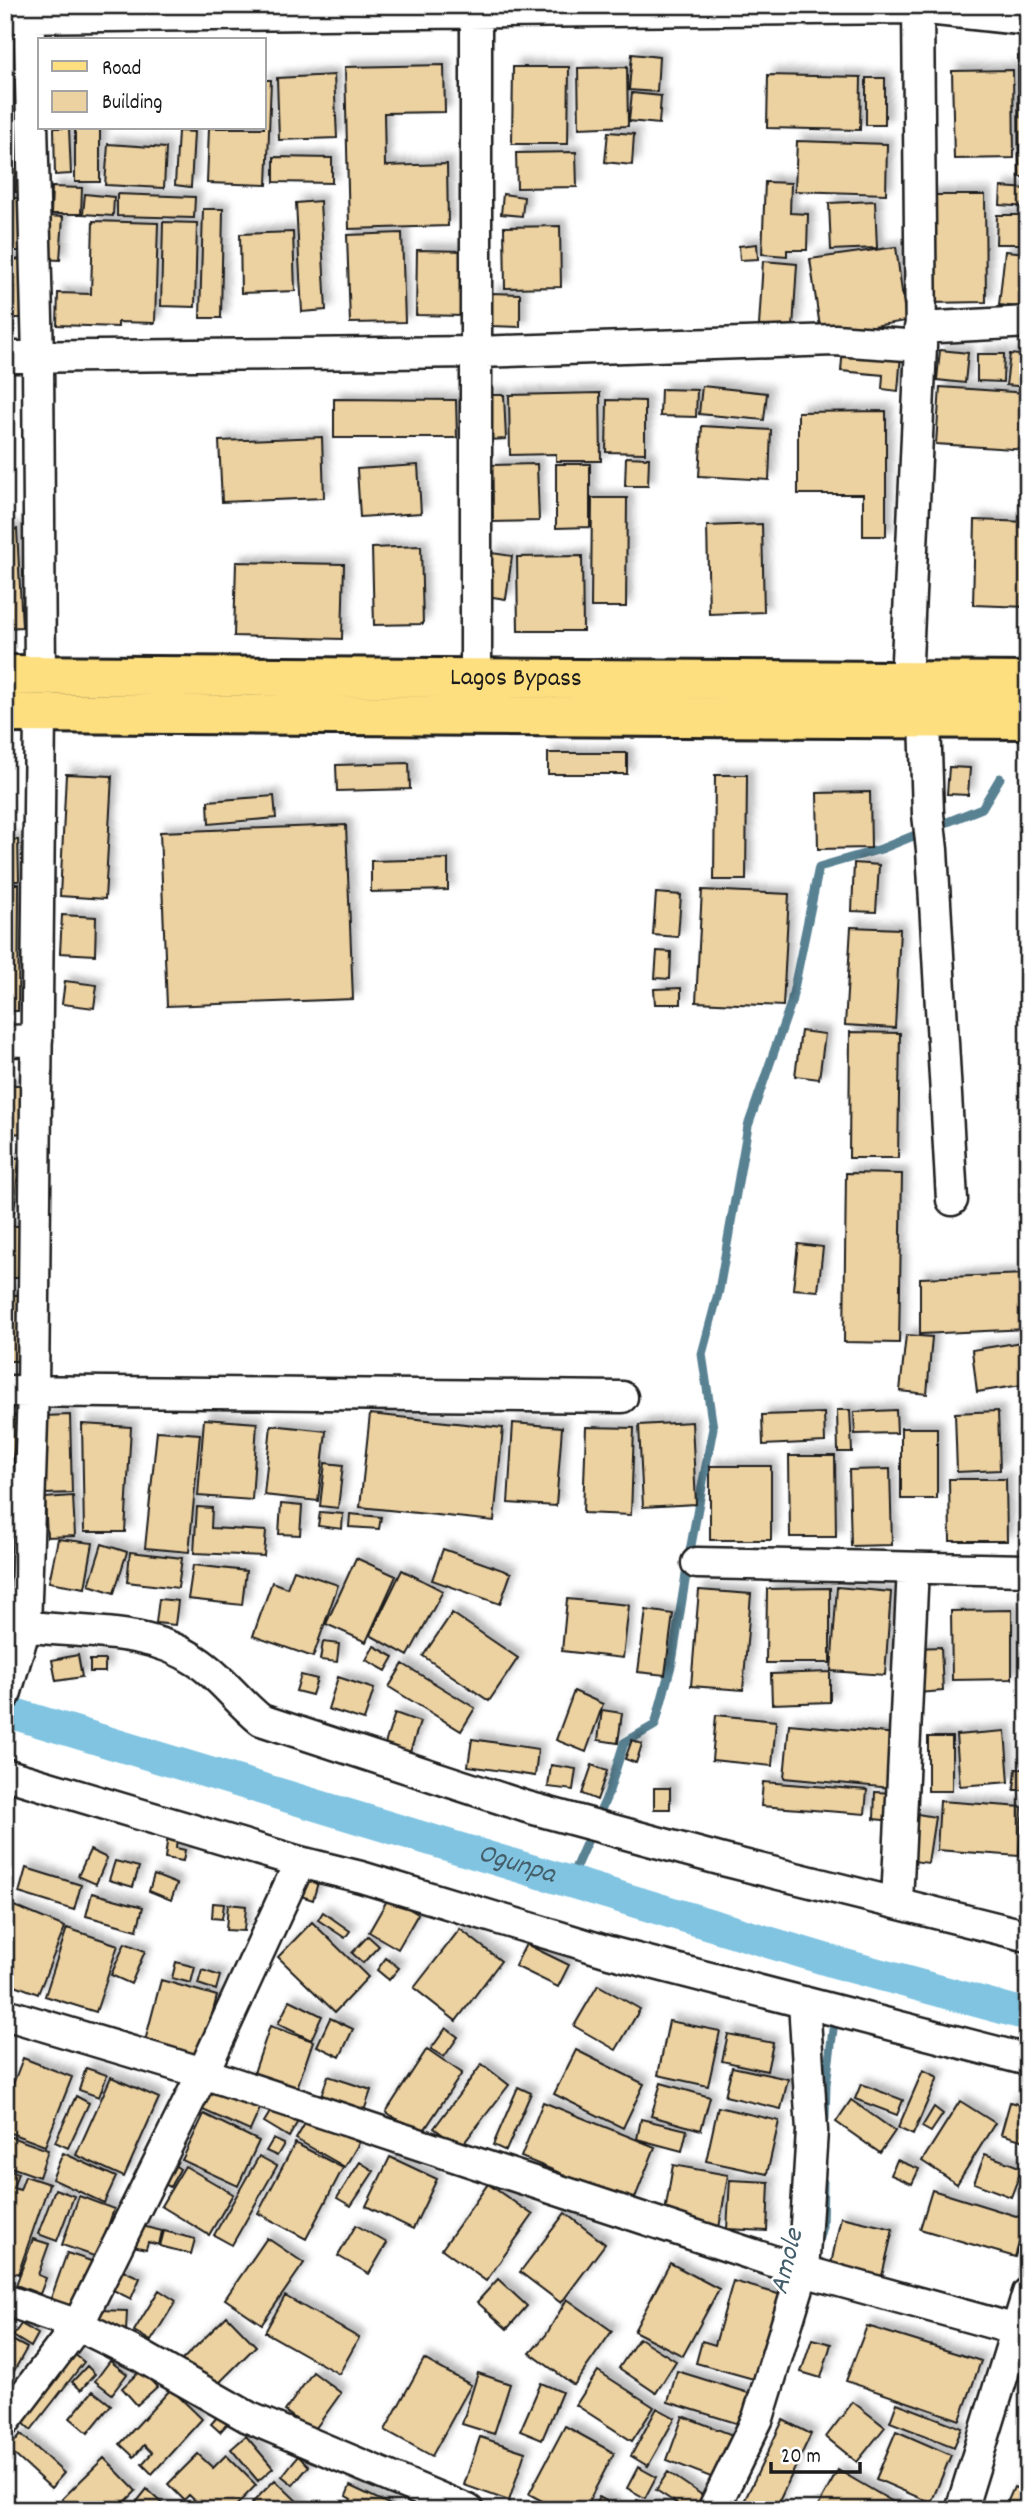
<svg xmlns="http://www.w3.org/2000/svg" width="1033" height="2515" font-family="Dekko,sans-serif">
<defs>
<filter id="shadow"><feDropShadow dx="6" dy="-6" stdDeviation="3.5" flood-color="#0004"/></filter>
</defs>
<rect width="100%" height="100%" fill="#fff"/>
<filter id="ink" filterUnits="userSpaceOnUse"><feTurbulence type="fractalNoise" baseFrequency=".0143" numOctaves="2"/><feDisplacementMap in="SourceGraphic" scale="14" xChannelSelector="R" yChannelSelector="G"/><feConvolveMatrix kernelMatrix="1 2 1 2 8 2 1 2 1" color-interpolation-filters="sRGB"/></filter>
<g filter="url(#ink)">
<g fill="none" stroke-linecap="round" stroke-linejoin="round">
<!-- stream -->
<path stroke="#588192" stroke-width="9" d="M569,1882l39,-88 16,-51 31,-18 17,-63 17,-106 24,-128 -11,-74 17,-64 29,-164 43,-123 28,-136 62,-18 101,-41 18,-30
M825,2119l1,-35 9,-70
M818,2241l4,-15 1,-44"/>
<!-- canal -->
<path stroke="#80c4e1" stroke-width="32" id="s1" d="M5,1711l836,253 187,51"/>
</g>
<!-- building -->
<path fill="#ecd1a1" stroke="#1c1c1c" stroke-width="2" filter="url(#shadow)" d="M19,51l1,30h-14v-29z
M632,54l27,3 -2,35 -28,-2z
M1018,56h10v121h-9z
M444,65l1,47 -61,1 1,53 62,-2 1,62 -99,3 -4,-162z
M513,67h56l-1,77h-56z
M627,67l1,59 -49,2 -1,-60z
M1013,70l1,88 -60,1 -2,-88z
M334,75l3,63 -58,2 -2,-62z
M768,75l93,2 -1,53 -93,-2z
M866,78h19v47h-19z
M264,80h7l-4,105 -60,-2 2,-55h55z
M27,89l2,103h-14l-2,-102z
M632,93l29,3 -2,28 -30,-3z
M54,128h15l2,46 -16,1z
M75,128h25v54h-25z
M178,131l16,1 -3,55 -16,-2z
M608,132l26,2 -2,31 -27,-3z
M5,139h8l1,23 -9,1z
M797,141l90,3 -1,50 -91,-3z
M108,144l58,4 -2,40 -59,-3z
M576,152l1,35 -60,1 -1,-35z
M274,157l58,1v25l-58,-1z
M765,182l26,1 -1,30 18,1 -1,36h-20v6l-25,-2z
M52,187l30,1 -1,26h-30z
M1001,187l27,2v18l-28,-2z
M85,194l29,3 -1,19 -30,-2z
M117,194l78,3 -1,21 -77,-2z
M503,194l21,3 -2,19 -21,-2z
M927,195h58l1,107 -58,1z
M5,198h22l1,53h-23z
M320,201l6,109 -24,2 -6,-109z
M875,201l2,47 -46,2 -2,-47z
M203,209h20l-2,109h-21z
M997,215h31v29h-32z
M45,216l18,1 -3,43 -18,-1z
M93,221l65,2 -3,100 -37,-1v5l-61,-2 1,-32 33,1z
M163,222l34,1 -2,84 -34,-1z
M560,226l1,61 -56,1 -1,-61z
M293,232l2,59 -54,2 -1,-59z
M402,233l3,89 -55,1 -3,-88z
M757,244l1,15 -18,1 -1,-14z
M896,247l10,74 -85,13 -11,-75z
M417,250l49,1 -2,65 -48,-1z
M1005,251l23,2v55l-29,-3z
M27,259l1,59h-23v-58z
M763,261l34,3 -4,64 -34,-2z
M492,293l28,1v33l-29,-1z
M843,348l58,6 -3,37 -16,-2 1,-14 -42,-4z
M940,350l28,3 -3,30 -28,-3z
M977,354h27l-1,28 -26,-1z
M1010,354l18,2v31l-22,-2z
M702,386l65,7 -3,27 -65,-6z
M940,387l88,6v57l-92,-6z
M661,389l36,1 -1,27 -36,-1z
M600,393l1,68h-45v-7l-46,1 -1,-60z
M488,395h16l2,44 -17,1z
M334,399l122,1 1,38h-123z
M607,400l38,1v52l-39,-1z
M886,411v125h-23v-42h-65v-82z
M702,426l69,4 -2,50 -70,-4z
M322,437l2,61 -102,4 -3,-61z
M626,457l23,1 -1,28h-23z
M537,464l2,57 -46,1 -1,-57z
M556,464h34v63l-34,1z
M418,465l3,48 -61,4 -3,-48z
M592,498h35l-1,109h-35z
M975,520l53,2v85l-55,-2z
M762,524l2,88 -55,2 -2,-88z
M17,529l5,98 -17,1v-98z
M421,546l2,78 -49,1 -2,-77z
M492,553l20,3 -6,43 -20,-3z
M582,556l1,75h-65l-1,-74z
M236,562l108,2 -2,75 -108,-3z
M548,753h79v21h-79z
M409,763l1,26 -73,2 -1,-26z
M949,767l21,1 -2,27 -21,-1z
M66,774l46,2 -7,123 -45,-3z
M715,775h32l-1,105h-32z
M870,792l1,56 -53,1 -1,-56z
M274,796l2,22 -67,6 -1,-23z
M346,825l7,174 -186,7 -7,-174z
M5,840h13l1,41h-14z
M448,859v31l-77,2v-31z
M854,863l25,2 -3,47 -24,-1z
M5,884h14l-1,127h-13z
M702,890l87,4 -6,112 -87,-4z
M656,893l25,2 -3,42 -25,-2z
M62,915l34,2 -1,38 -35,-2z
M851,927l49,2 -5,99 -50,-3z
M657,951l14,1 -1,27 -15,-1z
M65,981l32,4 -3,23 -32,-4z
M681,988v16h-26l-1,-15z
M801,1031l24,3 -6,45 -24,-3z
M850,1032l50,1 -2,125h-49z
M5,1085h22l1,48 -23,1z
M5,1157l14,1 -5,54h-9z
M846,1173l56,1 -3,169 -55,-1z
M5,1226h15v52h-15z
M798,1244l25,3 -5,44 -25,-2z
M1028,1274v55l-108,5v-56z
M5,1295h15l-1,66h-14z
M906,1335l26,2 -5,57 -27,-3z
M1028,1341v43l-51,8 -5,-42z
M837,1410h13l2,42h-14z
M896,1410l1,23 -42,1 -1,-22z
M998,1411l2,59 -43,2 -2,-59z
M824,1413l1,29 -62,3 -1,-30z
M5,1414l15,3 -8,45 -7,-1z
M370,1414l133,14 -9,93 -134,-14z
M70,1415l2,78 -28,1 -1,-78z
M204,1419l53,4 -5,77 -54,-4z
M692,1422l4,82 -53,3 -4,-82z
M513,1423l49,4 -6,79 -48,-3z
M82,1424l49,3 -6,105h-41z
M271,1425l55,6 -8,70 -54,-6z
M586,1427l48,1 -3,87 -48,-2z
M901,1428h36v71h-36z
M157,1431l43,3 -11,118 -44,-4z
M789,1456h46l1,81h-46z
M325,1463l18,2 -5,43 -18,-2z
M710,1466h61v74h-61z
M7,1468l18,3 -2,16 -18,-3z
M890,1469l2,76 -41,1 -2,-76z
M949,1479h57l1,62h-57z
M5,1491l19,1v17h-19z
M73,1496l2,40 -28,1 -2,-39z
M281,1504l21,2 -2,29 -21,-1z
M197,1507l15,1 -1,20 55,3 -2,25 -70,-3z
M320,1512l23,2 -1,15 -24,-3z
M350,1514l31,3 -2,12 -30,-2z
M58,1539l35,4 -8,45 -36,-6z
M102,1544l25,8 -13,41 -25,-8z
M443,1549l68,24 -11,31 -68,-24z
M130,1552l52,6 -4,30 -51,-6z
M356,1558l40,18 -30,66 -40,-18z
M193,1565l53,6 -4,34 -54,-6z
M294,1570l44,15 -25,72 -60,-21 19,-54 15,6z
M402,1570l41,21 -35,65 -38,-21z
M837,1587l54,5 -6,83 -54,-4z
M830,1588v75h-64l1,-74z
M699,1590l52,4 -8,96 -52,-4z
M159,1599l19,2 -3,24 -19,-2z
M567,1599l62,6 -6,53 -61,-7z
M646,1610l27,4 -8,61 -27,-3z
M1012,1610v69l-60,1 -1,-69z
M452,1613l66,45 -29,43 -66,-45z
M323,1642l16,2 -2,18 -17,-2z
M374,1646l20,11 -8,14 -20,-11z
M941,1647l2,44 -26,2 -2,-45z
M78,1655l4,22 -26,4 -4,-21z
M90,1660h15v12h-15z
M403,1664l72,44 -14,23 -72,-44z
M830,1672v30l-58,2 -1,-30z
M301,1675l16,4 -5,16 -16,-4z
M338,1677l36,12 -10,31 -36,-11z
M574,1691l29,13 -17,48 -30,-12z
M602,1710l20,3 -4,30 -20,-3z
M395,1713l25,9 -12,36 -25,-8z
M716,1715l60,6 -4,45 -60,-6z
M789,1724l108,10 -5,54 -108,-10z
M1005,1731l4,51 -49,4 -4,-51z
M928,1737h24v54h-24z
M472,1739l66,10 -3,27 -67,-10z
M632,1740l10,4 -6,19 -11,-4z
M551,1765l25,4 -3,21 -25,-3z
M592,1765l15,6 -10,29 -15,-6z
M1016,1769h12v21h-14z
M763,1782l104,8 -2,24 -104,-8z
M654,1788h16v21h-16z
M875,1792l19,1 -1,28 -19,-2z
M940,1801l82,6 -3,49 -82,-6z
M912,1813l23,4 -7,46 -23,-3z
M168,1835l9,2 -1,11 9,2 -2,11 -18,-3z
M90,1850l17,8 -11,26 -18,-8z
M115,1861l24,6 -6,20 -24,-7z
M1023,1861h5v35h-7z
M26,1868l55,17 -7,25 -55,-17z
M305,1874l14,5 -6,21 -15,-5z
M154,1875l23,9 -6,16 -22,-9z
M92,1893l51,14 -6,23 -51,-14z
M389,1897l29,17 -20,35 -29,-17z
M213,1903l11,1 -2,15 -10,-1z
M228,1904l18,2 -2,25 -18,-1z
M14,1906l51,21 -27,67 -33,-13v-52z
M323,1912l27,19 -5,7 -27,-18z
M312,1922l56,55 -33,35 -57,-55z
M67,1928l51,17 -22,67 -51,-16z
M460,1929l41,32 -45,60 -42,-33z
M368,1936l11,10 -16,17 -11,-10z
M125,1943l20,8 -14,33 -20,-9z
M526,1944l43,21 -11,22 -43,-21z
M386,1958l13,10 -10,12 -12,-10z
M176,1962l19,5 -4,16 -19,-5z
M202,1970l18,6 -4,14 -18,-6z
M161,1980l56,16 -17,64 -56,-15z
M598,1985l42,24 -24,41 -42,-24z
M290,2000l32,16 -11,24 -33,-16z
M330,2018l23,11 -13,28 -23,-11z
M669,2021l51,10 -12,55 -50,-11z
M270,2026l43,15 -17,50 -43,-15z
M446,2028l12,9 -14,20 -13,-8z
M728,2034l45,9 -6,28 -45,-10z
M427,2049l35,24 -41,62 -35,-23z
M576,2050l68,34 -21,44 -69,-34z
M23,2058l49,19 -27,69 -40,-15v-26z
M482,2064l27,21 -49,63 -26,-20z
M732,2067l56,12 -7,30 -56,-13z
M86,2068l21,7 -8,22 -20,-7z
M923,2070l15,7 -25,58 -15,-7z
M328,2076l43,14 -7,21 -43,-15z
M111,2077l48,21 -35,79 -48,-22z
M209,2080l53,24 -12,27 -54,-24z
M661,2083l49,14 -9,33 -50,-14z
M861,2084l42,16 -6,15 -42,-16z
M518,2087l13,6 -25,58 -13,-6z
M76,2096l13,7 -21,45 -13,-6z
M851,2100l44,31 -15,22 -44,-31z
M960,2101l35,22 -38,61 -35,-23z
M543,2102l112,45 -22,56 -112,-46z
M1010,2102l18,5v35l-27,-8z
M718,2107l61,14 -12,53 -61,-13z
M934,2107l9,7 -12,18 -9,-5z
M272,2109l25,14 -8,14 -25,-15z
M204,2114l55,27 -21,45 -56,-26z
M310,2115l49,28 -14,24 -49,-28z
M641,2119l46,11 -5,21 -45,-12z
M5,2135l43,15 -9,27 -34,-12z
M273,2139l11,5 -7,12 -11,-5z
M295,2143l48,25 -37,71 -48,-26z
M63,2153l53,24 -12,26 -52,-24z
M985,2154l37,14 -11,29 -37,-14z
M259,2156l18,10 -45,79 -18,-10z
M390,2157l47,22 -24,50 -47,-23z
M897,2160l22,9 -7,15 -21,-9z
M170,2162l10,7 -10,18 -11,-6z
M360,2162l14,9 -23,35 -14,-8z
M673,2165l55,10 -9,53 -55,-10z
M185,2166l48,28 -24,41 -48,-29z
M5,2169l13,4 -5,15 7,2 5,-14 24,8 -31,90 -13,-5z
M730,2180l39,2 -2,49 -40,-2z
M488,2184l45,31 -47,66 -44,-32z
M55,2189l19,7 -17,45 -19,-7z
M932,2190l94,29 -11,38 -95,-28z
M79,2196l35,13 -17,48 -35,-12z
M565,2213l40,31 -44,59 -41,-31z
M841,2217l52,12 -11,47 -51,-12z
M134,2224l28,7 -3,14 -11,-3 -2,7 -17,-4z
M356,2225l31,18 -18,31 -31,-18z
M164,2231l31,8 -4,15 -31,-8z
M267,2238l37,25 -42,61 -37,-25z
M33,2239l16,5 -11,31 8,3 -6,16 -24,-9z
M67,2253l30,10 -16,49 -31,-11z
M670,2263l49,26 -36,67 -49,-25z
M118,2268l22,10 -9,21 -22,-11z
M498,2279l29,27 -20,23 -30,-27z
M733,2281l59,17 -24,85 -72,-20 6,-22 13,4z
M159,2290l17,11 -25,40 -17,-10z
M285,2296l74,42 -20,36 -74,-42z
M567,2299l45,32 -38,54 -44,-32 16,-18z
M98,2310l29,1 -1,21 -29,-2z
M227,2316l29,30 -46,46 -30,-30z
M21,2324l17,10 -7,13 -18,-11z
M867,2326l114,35 -21,59 -114,-39z
M639,2338l37,23 -20,32 -37,-25z
M812,2339l19,5 -10,34 -20,-6z
M12,2340l15,8 -17,30 -5,-3v-23z
M73,2353l11,9 -53,68 -11,-10z
M424,2359l47,26 -39,71 -47,-26z
M110,2361l17,13 -15,20 -17,-13z
M87,2366l8,8 -14,16 -9,-8z
M141,2370l16,17 -20,18 -15,-17z
M598,2371l56,36 -22,34 -56,-36z
M677,2371l81,25 -9,31 -81,-25z
M313,2372l28,21 -28,39 -28,-21z
M478,2373l32,11 -16,50 -32,-10z
M541,2383l21,9 -20,48 -22,-9z
M171,2389l31,30 -50,55 -10,-10 10,-11 -8,-8 -10,12 -14,-13z
M93,2391l18,14 -23,28 -18,-15z
M853,2402l32,25 -28,35 -31,-25z
M897,2403l65,25 -8,19 -64,-25z
M657,2408l18,10 -27,48 -17,-10z
M219,2415l9,8 -8,9 -9,-8z
M683,2416l55,21 -17,44 -54,-21z
M783,2420l28,14 -36,76h-35z
M565,2426l49,27 -30,57h-25l-30,-16z
M896,2431l55,24 -20,48 -55,-24z
M21,2434l43,39 -13,15 -43,-39z
M246,2436l27,32 -15,13 -27,-32z
M480,2437l45,15 -16,49 -45,-16z
M198,2454l15,14 13,-13 30,30 -24,25h-27l-16,-15 -5,5 -16,-16z
M298,2456l11,10 -16,19 -11,-9z
M104,2458l32,33 -19,19h-45l-10,-11z
M638,2467l18,10 -11,21 -18,-10z
M838,2470l69,40h-91z
M668,2472l43,29 -5,9h-19l-31,-20z
M275,2480l28,27 -3,3h-41l-7,-7z
M350,2486l43,20 -1,4h-46l5,-11 -5,-3z
M1014,2487l14,6v17h-24z
M147,2489l23,21h-40z
M599,2497l24,13h-31z
M637,2500l31,10h-34z"/>
<g fill="none" stroke-linecap="round" stroke-linejoin="round">
<!-- minor casing -->
<g stroke="#1c1c1c" stroke-width="35">
<path id="minor" d="M29,5l9,353 2,318
M476,5v673
M5,17l913,-9 110,12
M920,328l108,-6
M5,357l472,-5 358,-12 86,6
M906,683l15,-337 -3,-341
M925,718l3,96 4,36 20,350
M5,1041l32,-1
M5,1391l617,6
M697,1563l331,7
M5,1623c63,13 137,0 193,39 24,16 40,40 63,58l266,87 196,53 305,76
M5,1695l20,-68 8,-236 7,-678
M5,1774l295,88 61,15 248,75 419,108
M897,1902l16,-334
M5,2014l198,59 600,198 225,62
M5,2300l73,25 63,31 107,61 220,93
M5,2421l73,-96 125,-252 97,-211
M713,2510l45,-92 45,-147 9,-140 -8,-129
M961,2510l67,-217"/>
</g>
<!-- major casing -->
<g stroke="#1c1c1c" stroke-width="44">
<g id="major">
<path id="s2" d="M5,675l1023,7"/>
<path d="M5,713l1023,6"/>
</g>
</g>
<!-- minor -->
<use href="#minor" stroke="#fff" stroke-width="30"/>
<!-- major -->
<use href="#major" stroke="#fddf80" stroke-width="38"/>
</g>
</g>
<g text-anchor="middle" dominant-baseline="central" stroke-width="5" stroke-linejoin="round" paint-order="stroke">
<!-- street labels -->
<g font-size="26" fill="#1c1c1c" stroke="#fff">
<text stroke="none"><textPath href="#s2" startOffset="511">Lagos Bypass</textPath></text>
</g>
<!-- water labels -->
<g font-size="28" font-style="italic" fill="#445f6b" stroke="#fff">
<text stroke="none"><textPath href="#s1" startOffset="534">Ogunpa</textPath></text>
<text transform="translate(789 2262) rotate(-76)">Amole</text>
</g>
</g>
<!-- margin -->
<rect width="1033" height="2515" fill="none" stroke="#fff" stroke-width="28"/>
<rect x="14" y="14" width="1005" height="2487" fill="none" stroke="#1c1c1c" stroke-width="2.5" filter="url(#ink)"/>
<!-- legend -->
<rect x="38" y="38" width="228" height="91" fill="#ffffff" stroke="#a4a4a4" stroke-width="2"/>
<rect x="52" y="61" width="35" height="10" fill="#fddf80" stroke="#a4a4a4" stroke-width="2"/>
<text x="102" y="74" font-size="21" fill="#1c1c1c">Road</text>
<rect x="52" y="91" width="35" height="21" fill="#ecd1a1" stroke="#a4a4a4" stroke-width="2"/>
<text x="102" y="108" font-size="21" fill="#1c1c1c">Building</text>
<!-- scale -->
<path d="M771 2462v10h89v-10" fill="none" stroke="#1c1c1c" stroke-width="3.5"/>
<text x="781" y="2462" font-size="21" fill="#1c1c1c" stroke="#ffffff" stroke-width="5" paint-order="stroke">20 m</text>
</svg>
